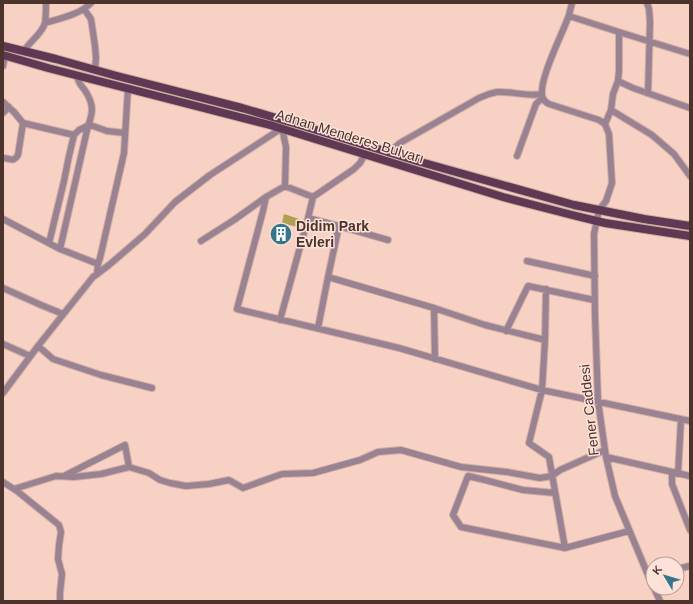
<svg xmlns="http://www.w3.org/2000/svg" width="693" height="604" font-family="Helvetica,sans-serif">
<rect width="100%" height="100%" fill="#f8d1c5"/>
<!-- water -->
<path fill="#afa053" d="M284,214l15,5 -2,8 -15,-4z"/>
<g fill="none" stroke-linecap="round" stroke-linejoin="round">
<!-- minor casing -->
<g stroke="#d2aea3" stroke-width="8">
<path id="minor" d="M572,3c-1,4 -2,8 -3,12 -5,16 -33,69 -26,83 1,3 4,5 6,6l50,16 6,4 4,10 3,49 -6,18 -7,9 -5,24 1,81 3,86 8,56 9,39 38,91
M647,3l2,6 1,13 -2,71
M84,9l7,10 4,27 1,12 -1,12
M569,16l50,16 71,22
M45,23c16,-5 34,-8 46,-20
M24,51c6,-10 18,-17 21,-28 1,-7 1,-14 1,-20
M3,66l2,-11
M618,81l15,7 57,20
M3,102l11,10 9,11 51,12
M611,110l41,25 22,19 16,22
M3,113l6,-6
M605,124l6,-14 2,-16 5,-13 1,-11v-38
M391,153l3,-5 6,-5 79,-45c6,-3 12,-5 18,-6 15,-1 30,5 45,2
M517,156l19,-52 6,-6
M3,158c7,0 10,5 15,-3l5,-32
M266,197l-3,14 -26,98 162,39 143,42 148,31
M308,218l31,8 49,14
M3,219l57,30 38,15
M201,241l33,-21 32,-23 19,-11 28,11
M49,243l15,-62 5,-25 5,-21 5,-5 8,-4h6l14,5 18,2
M60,249l28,-123c5,-13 6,-21 -2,-34 -5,-8 -7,-6 -9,-17
M527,261l68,15
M97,274l1,-10 2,-6 24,-105 4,-65
M328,277l106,31 51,17 60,15 -3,50 -13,53 20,14 16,91
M3,288l38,17 22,9
M434,308l1,51
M280,320l28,-102 5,-21 41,-28 6,-6 5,-9
M318,328l10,-51 11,-51
M506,331l22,-45 66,14
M545,340l1,-51
M3,344l27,12
M38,346l15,13 48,16 51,13
M3,393l35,-47 55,-69 16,-12 36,-31 30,-32 35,-27 72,-47 4,19 -1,39
M606,457l84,19
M672,472v12l18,46
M678,474l3,-55
M64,476l61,-31 4,22
M3,482l14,9 42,34 2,7 -2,13 -1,14 4,15 -2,19v8
M14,489l42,-13 18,1 27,-3 28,-7 20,6 11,7 10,3 16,3 23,-2 20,-4 14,8 39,-14 31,-1 47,-13 18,-8 23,-2 60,17 46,5 33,6 12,-2 8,-6 45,-20
M555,493l-32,-3 -38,-10 -17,-4 -15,39 8,12 104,21 64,-17
M677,569l13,-3
M654,588l6,13"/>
</g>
<!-- major casing -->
<g stroke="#d2aea3" stroke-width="10">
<path id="major" d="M3,46l53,13 61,17 125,32 58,17 117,36 157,44 70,14 46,7
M3,55l45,13 222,57 233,72 69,18 33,8 85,13"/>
</g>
<!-- minor -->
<use href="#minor" stroke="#998291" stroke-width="6"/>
<!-- major -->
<use href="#major" stroke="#5f3954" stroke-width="8"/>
</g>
<!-- icons -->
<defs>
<g id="building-disc" transform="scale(1.15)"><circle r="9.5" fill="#357789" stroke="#fce2d9"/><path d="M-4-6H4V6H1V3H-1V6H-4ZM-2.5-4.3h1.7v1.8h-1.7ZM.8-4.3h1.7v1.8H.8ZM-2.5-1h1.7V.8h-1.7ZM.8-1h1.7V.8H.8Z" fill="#fff"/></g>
</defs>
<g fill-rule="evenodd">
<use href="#building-disc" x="281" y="234"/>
</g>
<g text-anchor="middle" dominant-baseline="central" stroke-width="3" stroke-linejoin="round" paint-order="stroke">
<!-- street labels -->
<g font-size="14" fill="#4c332b" stroke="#fce2d9">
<text transform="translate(350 136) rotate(17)">Adnan Menderes Bulvarı</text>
<text transform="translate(589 410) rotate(-96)">Fener Caddesi</text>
</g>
<!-- poi labels -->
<g font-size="14" font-weight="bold" fill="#4c332b" stroke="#fce2d9" text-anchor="start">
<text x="296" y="226">Didim Park<tspan x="296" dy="16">Evleri</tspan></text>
</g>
</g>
<!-- border -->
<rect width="693" height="604" fill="none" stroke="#4c332b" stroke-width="8"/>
<!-- north arrow -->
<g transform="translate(665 576) rotate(308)"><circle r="19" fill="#fce2d9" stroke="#b69c93"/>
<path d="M0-3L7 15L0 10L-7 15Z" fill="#357789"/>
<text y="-6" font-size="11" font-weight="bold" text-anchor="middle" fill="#4c332b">K</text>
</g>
</svg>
